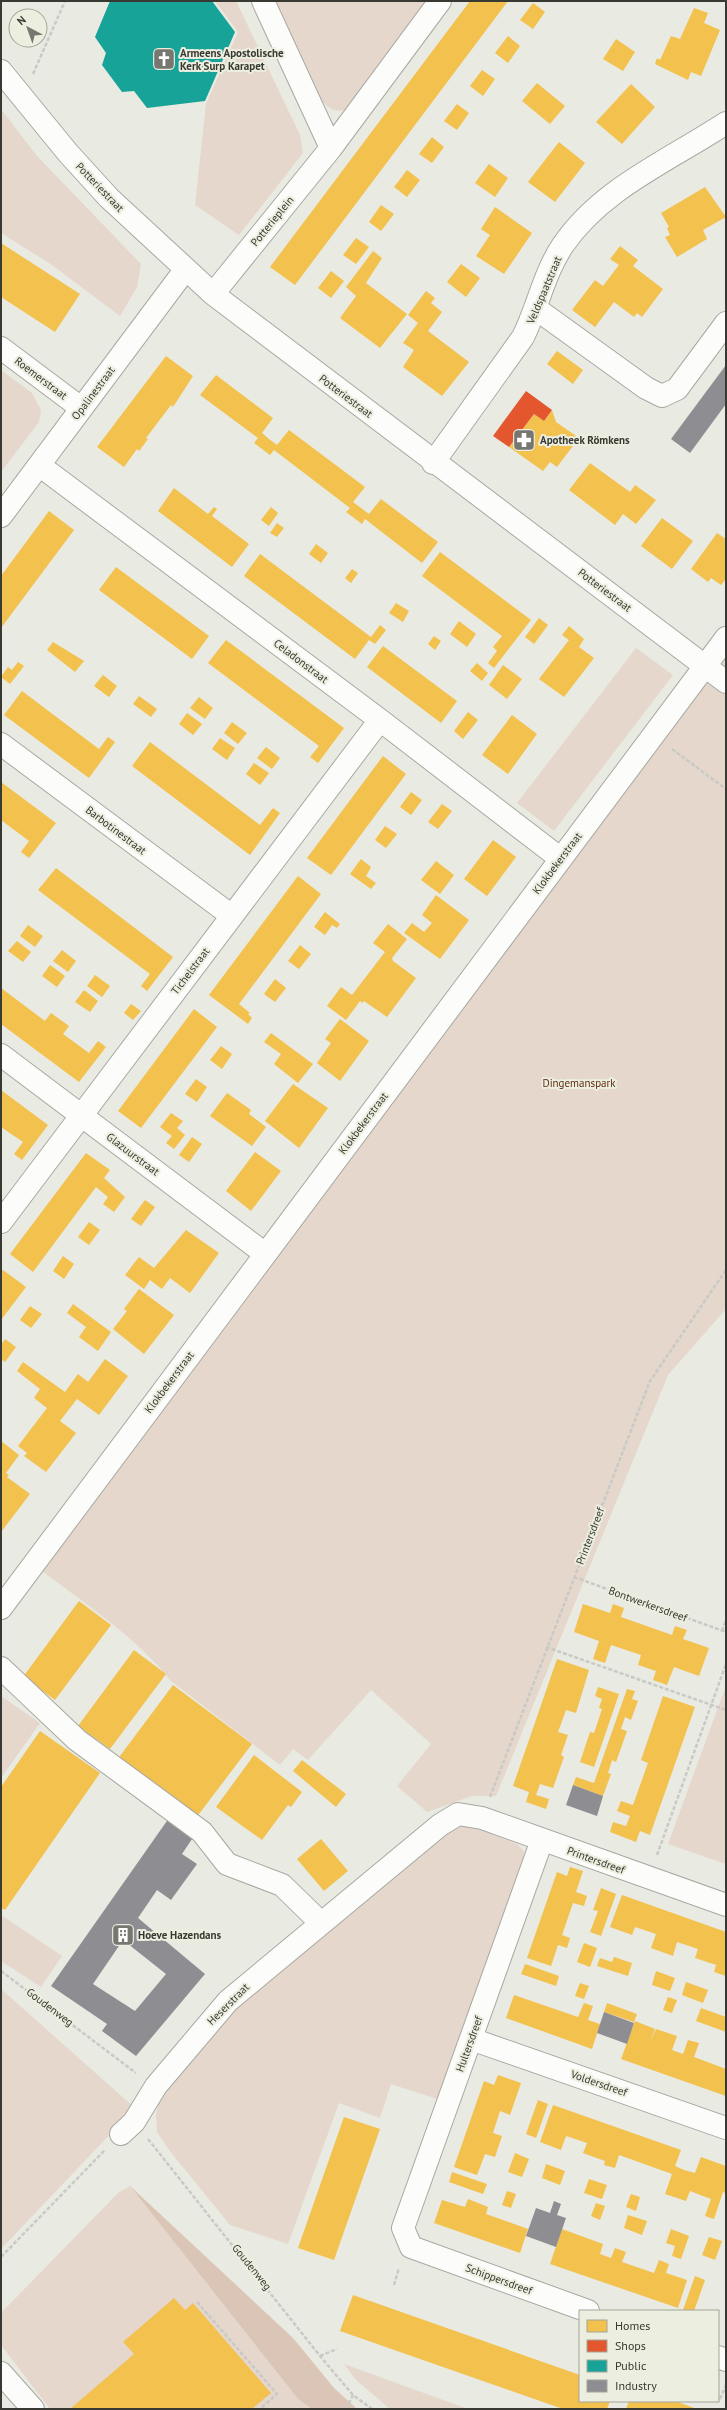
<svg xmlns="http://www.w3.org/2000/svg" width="727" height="2410" font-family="'PT Sans',sans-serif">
<rect width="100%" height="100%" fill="#e9eae2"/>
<!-- green -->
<path fill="#e5d7cc" d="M215,1h21l64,134 3,18 -64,82 -44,-30 11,-101 32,-72z
M275,1h156l-80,106c-12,7 -20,4 -30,-7z
M1,109l36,47 104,108 -4,23 -17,29 -68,-51 -51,-32z
M1,370l31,23 9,17 -2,12 -38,50z
M726,642v667l-58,66 -172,421h-24l-45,16 -30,-26 34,-42 -60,-54 -63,70 -15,-11 -13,16 -109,-84c-33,-43 -94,-83 -137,-116z
M636,648l37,27 -119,156 -37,-28z
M726,1686v178l-58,-20z
M1,1696l39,27 -39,55z
M470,1826l47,18 6,6 3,8 -86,242 -49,-16 -11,34 -41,-15 -51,141 -58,-19 -61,-75 -12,-18 -1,-18 4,-16 73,-90 211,-179z
M1,1915l61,41 -21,31 -40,-26z
M1,1989l134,119 -134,141z
M130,2186l168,213 14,10h-262l-49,-64v-32l117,-120z
M344,2364l124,45h-78l-34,-29z"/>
<!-- forest -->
<path fill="#dbc5b7" d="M130,2186l163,152 41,50 23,21h-45l-14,-10z"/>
<!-- homes -->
<path fill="#f2c14e" d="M470,1h38l-213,284 -25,-18z
M533,3l12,9 -12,17 -13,-9z
M694,8l14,5 -4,10 16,7 -19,46 -10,-4 -3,8 -33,-16 2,-6 3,2 11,-24 9,3z
M508,36l12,10 -12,17 -13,-10z
M616,39l19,13 -12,19 -20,-12z
M482,70l13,9 -12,17 -13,-10z
M537,83l28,23 -15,18 -28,-23z
M631,84l24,23 -33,37 -26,-22z
M457,104l12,9 -12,17 -13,-9z
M432,137l12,10 -12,16 -13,-9z
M559,142l26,21 -30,39 -27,-20z
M489,164l19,14 -13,19 -20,-14z
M407,170l13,10 -13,17 -13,-10z
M705,187l21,30 -23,13 4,9 -30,18 -12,-20 5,-2 -3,-7 2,-1 -8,-14z
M381,205l13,9 -13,17 -12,-9z
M495,207l37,26 -28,41 -28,-18 14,-21 -9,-6z
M356,238l13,9 -13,17 -13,-9z
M1,243l79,51 -25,38 -54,-35z
M620,246l18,14 -5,6 30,23 -21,28 -5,-4 -3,4 -20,-15 -19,25 -23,-17 23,-30 8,6 16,-21 -9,-6z
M373,251l9,7 -16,25 41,31 -27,34 -40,-30 16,-22 -10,-9z
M461,264l19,14 -14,19 -19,-15z
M331,271l13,10 -13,17 -13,-10z
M426,291l9,7 -4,5 11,9 -14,19 41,31 -27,34 -39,-29 11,-17 -11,-7 15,-20 -10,-8z
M557,351l26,19 -10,14 -26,-20z
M166,356l27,20 -20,31 -2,-2 -25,33 2,1 -9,12 -2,-2 -13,18 -27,-20z
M216,375l57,43 -11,15 7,6 8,6 12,-15 76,57 -12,15 16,12 12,-15 57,43 -16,21 -57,-44 -3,5 -16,-12 4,-4 -76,-58 -4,5 -16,-12 4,-5 -58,-43z
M552,410l4,12 23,16 -22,29 -7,-5 -7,9 -34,-24 25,-33 10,7z
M590,463l40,29 5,-7 21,15 -20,24 -13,-10 -8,11 -46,-35z
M174,488l34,26 6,-7 3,2 -5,7 37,28 -17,23 -74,-56z
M271,507l7,6 -9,13 -8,-6z
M49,511l25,19 -73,98v-52z
M662,518l31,23 -21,28 -31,-23z
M277,523l7,5 -7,9 -7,-4z
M717,533l9,6v40l-5,6 -10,-7 -3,4 -17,-13z
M316,544l12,9 -7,10 -12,-9z
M440,552l91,68 -37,48 -6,-5 9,-12 -4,-4 9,-11 -80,-60z
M260,554l111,83 9,-12 6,5 -11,14 -6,-4 -14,19 -111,-83z
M116,567l93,69 -17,23 -93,-69z
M352,569l6,4 -7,10 -6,-5z
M396,603l13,8 -6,11 -14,-9z
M539,618l9,7 -14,19 -9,-7z
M459,621l17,13 -9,13 -17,-13z
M569,626l15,13 -5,8 15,11 -30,39 -25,-18 30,-39 -7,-5z
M434,636l7,5 -6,9 -7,-6z
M226,640l118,88 -26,35 -8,-6 9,-11 -111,-83z
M53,642l31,19 -9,11 -28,-22z
M383,646l74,55 -16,22 -74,-56z
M18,662l6,4 -14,18 -9,-7 7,-10 4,3z
M477,663l11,10 -6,8 -12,-10z
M503,665l19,14 -15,20 -18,-14z
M103,675l14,11 -8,11 -15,-11z
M22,691l77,58 9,-12 7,5 -26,36 -85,-63z
M139,696l18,13 -6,8 -18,-13z
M199,697l14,11 -8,11 -15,-11z
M468,712l10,8 -15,19 -9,-8z
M187,713l15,11 -9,11 -14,-11z
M512,715l25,19 -29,40 -26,-19z
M232,722l15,11 -9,11 -14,-11z
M220,738l15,10 -8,12 -15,-11z
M150,742l110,83 13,-17 7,5 -30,42 -118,-89z
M266,747l14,11 -8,11 -15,-11z
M383,756l23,18 -75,101 -24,-17z
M254,763l15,10 -9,12 -14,-11z
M1,782l55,41 -27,35 -8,-6 8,-11 -28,-21z
M411,792l11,8 -11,15 -11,-8z
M442,804l10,7 -14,18 -10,-7z
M385,826l12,8 -11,14 -11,-8z
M493,840l23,17 -29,39 -23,-17z
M361,859l10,8 -5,9 10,7 -5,6 -21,-15z
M436,861l18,14 -14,19 -19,-14z
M56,868l117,89 -26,34 -6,-5 9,-12 -112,-84z
M298,876l23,18 -82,110 11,9 -2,1 4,4 -4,6 -39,-29z
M436,895l33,25 -29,39 -36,-26 8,-10 12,9 8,-9 -10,-8z
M325,912l15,12 -3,4 -5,-3 -7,10 -11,-8z
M388,924l19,15 -15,19 1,3 23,17 -29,39 -23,-16 -2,2 -2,-2 -14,19 -19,-14 14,-19 11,8 33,-43 -12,-9z
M28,925l15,11 -8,11 -15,-11z
M17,941l14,11 -8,10 -15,-11z
M300,945l11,9 -12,15 -11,-8z
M62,950l14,11 -8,11 -15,-11z
M50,965l15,11 -8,11 -15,-11z
M95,975l15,11 -8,11 -15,-11z
M275,979l11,9 -11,14 -11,-8z
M1,988l44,33 6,-8 18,13 -6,8 26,19 9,-12 8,6 -27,35 -78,-58z
M84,990l14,11 -8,11 -15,-10z
M131,1004l10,7 -8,9 -9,-7z
M194,1009l23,18 -76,101 -23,-17z
M340,1019l29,22 -29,40 -23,-18 14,-20 -6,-4z
M271,1033l42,31 -15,19 -24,-19 7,-10 -17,-12z
M221,1046l11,8 -10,15 -12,-9z
M196,1079l11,8 -10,15 -12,-8z
M293,1084l35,24 -29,40 -34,-27z
M1,1090l47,35 -26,35 -8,-6 9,-12 -22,-15z
M227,1093l24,17 -2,4 17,13 -14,19 -42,-30z
M171,1113l12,8 -6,7 8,7 -11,14 -8,-6 6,-7 -12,-9z
M192,1137l10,7 -13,18 -10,-7z
M255,1152l26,19 -30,40 -25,-20z
M86,1153l24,17 -6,8 21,19 -11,15 -11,-8 5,-7 -12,-10 -63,85 -23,-18z
M145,1200l10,7 -14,19 -10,-7z
M89,1222l11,8 -11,15 -11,-8z
M186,1230l33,23 -29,40 -20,-15 -8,11 -12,-9 -6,9 -19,-14 14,-18 15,11z
M63,1256l11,8 -10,15 -11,-8z
M3,1270l23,17 -25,33v-48z
M139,1289l35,26 -30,39 -31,-25 14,-18 -3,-2z
M73,1304l38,28 -13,19 -19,-14 7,-10 -19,-14z
M30,1306l12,8 -11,14 -11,-8z
M5,1339l11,8 -11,15 -4,-3v-14z
M105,1359l23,17 -29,39 -22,-16 -17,22 16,12 -30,39 -22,-16 3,-3 -9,-7 29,-38 -13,-10 6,-9 -23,-18 6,-9 42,30 13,-18 10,8z
M1,1441l18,14 -13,18 3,2 -2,2 23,17 -29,38z
M79,1601l32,24 -56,75 -32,-23z
M583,1604l27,9 3,-9 11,4 -3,9 51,18 3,-9 12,4 -4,9 26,9 -10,28 -25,-9 -7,18 -14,-5 3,-9 -18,-6 3,-10 -30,-10 -6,18 -12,-4 6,-18 -25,-9z
M134,1650l32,24 -56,75 -32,-23z
M557,1659l32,11 -13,43 -10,-3 -8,22 10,3 -7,20 3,2 -11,31 -13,-4 -4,11 13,4 -3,10 -20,-7 3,-10 -16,-6z
M173,1685l79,59 -56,74 -79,-58z
M598,1687l21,7 -25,73 -14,-5 10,-30 4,1 8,-24 -3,-1 3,-9 -7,-3z
M627,1689l8,2 -3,8 6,2 -7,19 -6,-3 -4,12 6,2 -11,31 -4,-2 -4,13 3,1 -8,22 -30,-11 3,-8 18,6z
M663,1696l32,11 -45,128 -10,-4 -4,11 -26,-10 3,-10 13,4 4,-10 -13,-5 4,-10 12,4 15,-42 -7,-3z
M40,1731l60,42 -95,137 -4,-2v-121z
M254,1755l48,37 -11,15 -3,-2 -26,35 -46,-33z
M302,1760l44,34 -10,13 -43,-36z
M321,1839l27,32 -24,20 -27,-32z
M570,1867l13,4 -7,21 11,4 -3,10 -11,-3 -11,32 8,3 -3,10 -9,-3 -7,21 -24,-8 30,-86 10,4z
M601,1888l15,6 -15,42 -11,-4 8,-21 -5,-1z
M622,1895l104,37v44l-12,-4 2,-7 -21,-7 3,-9 -21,-7 -4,14 -22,-8 5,-14 -21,-7 -3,8 -22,-8z
M584,1943l13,5 -7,19 -13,-5z
M614,1957l18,6 -4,13 -31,-10 3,-8 12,4z
M525,1964l34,12 -3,10 -35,-12z
M656,1971l19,7 -5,13 -18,-6z
M686,1982l22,8 -5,13 -21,-8z
M580,1983l9,3 -5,13 -9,-3z
M514,1995l64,22 6,-14 9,3 -5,14 12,4 -8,25 -86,-31z
M668,1997l9,3 -5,13 -9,-3z
M607,2003l30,11 -3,8 -30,-10z
M701,2008l25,9v15l-30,-11z
M635,2021l20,8 -5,13 6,-13 21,7 -5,14 11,4 5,-14 11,3 -5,14 32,12v27l-105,-37z
M498,2075l23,8 -11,32 -10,-4 -7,22 9,3 -7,21 -10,-3 -8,21 -23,-8 30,-86 10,4z
M538,2100l10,4 -12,34 -10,-4z
M553,2105l128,45 -6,16 9,4 11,3 6,-16 25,9v27l-3,-1 -9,27 -9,-3 6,-17 -21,-8 -4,10 -21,-7 7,-20 -53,-19 -4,13 -11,-3 1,-4 -22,-8 4,-10 -21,-7 -5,14 -21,-8z
M344,2117l36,12 -46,131 -36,-12z
M515,2153l14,6 -7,18 -14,-5z
M546,2164l19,7 -5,14 -18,-7z
M452,2172l35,12 -4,10 -34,-12z
M589,2179l18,6 -5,14 -18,-6z
M507,2191l9,3 -5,14 -9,-3z
M631,2194l9,3 -4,14 -10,-4z
M468,2199l20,8 -2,7 42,15 -8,24 -86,-30 8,-23 23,7z
M596,2203l9,3 -5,14 -9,-4z
M628,2215l19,6 -5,14 -18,-7z
M562,2229l41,15 -3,10 11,4 4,-10 11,4 -4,10 32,11 5,-13 10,4 -3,9 21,7 -9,28 -128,-44z
M671,2229l18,7 -8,23 -9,-3 3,-10 -9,-3z
M709,2237l13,4 -7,19 -13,-5z
M695,2276l10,4 -11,31h-9l-2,-1z
M353,2295l227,80v26h30l-3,8h-44l-223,-78z
M174,2298l11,12 8,-7 78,90 -19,16h-182l64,-55 -11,-12z
M629,2401h46l22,8h-71z"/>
<!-- shops -->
<path fill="#e4572e" d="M526,391l26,19 -8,11 -10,-7 -25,33 -16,-11z"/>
<!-- public -->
<path fill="#17a398" d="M110,1h102l23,31 -30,69 -58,7 -13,-17 -12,1 -20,-27 4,-12 -11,-16z"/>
<!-- industry -->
<path fill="#8d8d92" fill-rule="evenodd" d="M726,365v39l-36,49 -19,-14z
M573,1785l30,11 -6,20 -31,-11z
M169,1818l25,18 -12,18 15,10 -26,36 -14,-10 -19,28 67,56 -69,82 -34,-25 5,-7 -56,-38zM123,1940l43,34 -31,37 -42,-27z
M604,2012l30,11 -7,21 -30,-11z
M554,2201l7,3 -4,11 9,3 -10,29 -30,-11 10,-28 14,5z"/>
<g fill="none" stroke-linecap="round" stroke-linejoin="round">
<!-- minor casing -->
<g stroke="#a8a8a2" stroke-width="24">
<path id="minor" d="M263,1l68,147
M1,71l67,82 41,45 104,96 513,388
M213,294l118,-146 109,-147
M535,308l111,80 16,8 15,-7 49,-66
M1,348l80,60
M433,463l90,-126c15,-30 21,-64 40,-92 39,-57 107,-85 163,-122
M39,465l341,255 181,139
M1,516l184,-246
M1,744l231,172
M1,1055l263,198
M1,1222l379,-502
M1,1608l725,-970
M1,1668l76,72 125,92 25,32 55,21 39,38
M542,1840l-139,388 8,19 177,64
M471,2039l255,89
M121,2134l13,-12 22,-36 72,-85 212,-176 18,-11 24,4 244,87
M718,2357l8,3
M1,2373l32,36"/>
</g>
<!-- path -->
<path stroke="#c9c9c6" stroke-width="2.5" stroke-dasharray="4 2" stroke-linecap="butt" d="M33,74l32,-73
M672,749l54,40
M574,1577l152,55
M722,1631l4,-11
M546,1647l180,63
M490,1797l160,-416 76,-111
M657,1855l69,-191
M1,1971l135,102
M148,2139l172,217 33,39 19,14
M1,2257l104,-107
M394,2285l5,-17
M197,2302l80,92 -17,15
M320,2356l17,-7
M720,2399l6,-14
M346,2409l7,-14"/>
<!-- minor -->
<use href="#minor" stroke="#fcfcfb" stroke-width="22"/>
</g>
<!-- icons -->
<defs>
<g id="church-square" transform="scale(1.15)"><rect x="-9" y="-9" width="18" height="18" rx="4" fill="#767770" stroke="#eceedf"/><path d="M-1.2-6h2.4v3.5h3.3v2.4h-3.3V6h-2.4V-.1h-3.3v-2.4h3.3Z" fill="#fff"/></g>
<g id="pharmacy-square" transform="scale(1.15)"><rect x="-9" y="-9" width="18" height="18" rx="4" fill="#767770" stroke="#eceedf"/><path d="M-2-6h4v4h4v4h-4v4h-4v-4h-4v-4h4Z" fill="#fff"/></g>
<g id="building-square" transform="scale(1.15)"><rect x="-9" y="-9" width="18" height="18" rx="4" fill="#767770" stroke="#eceedf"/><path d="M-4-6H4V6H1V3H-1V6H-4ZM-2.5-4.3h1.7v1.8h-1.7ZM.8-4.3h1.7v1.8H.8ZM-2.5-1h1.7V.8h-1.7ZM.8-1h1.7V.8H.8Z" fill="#fff"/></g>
</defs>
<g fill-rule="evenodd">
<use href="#church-square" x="164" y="59"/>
<use href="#pharmacy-square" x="524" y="440"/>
<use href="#building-square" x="123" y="1935"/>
</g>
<g text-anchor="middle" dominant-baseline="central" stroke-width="4" stroke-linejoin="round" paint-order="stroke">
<!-- poi labels -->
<g font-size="11" font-weight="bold" fill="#383933" stroke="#eceedf" text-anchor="start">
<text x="180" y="53">Armeens Apostolische<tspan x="180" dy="13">Kerk Surp Karapet</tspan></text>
<text x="540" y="440">Apotheek Römkens</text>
<text x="138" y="1935">Hoeve Hazendans</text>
</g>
<!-- street labels -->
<g font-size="11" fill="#383933" stroke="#eceedf">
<text transform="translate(100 187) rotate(46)">Potteriestraat</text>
<text transform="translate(272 221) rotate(-51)">Potterieplein</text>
<text transform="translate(544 290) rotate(-67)">Veldspaatstraat</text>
<text transform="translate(41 378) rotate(37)">Roemerstraat</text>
<text transform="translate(93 393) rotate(-53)">Opalinestraat</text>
<text transform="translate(346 396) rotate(37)">Potteriestraat</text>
<text transform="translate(605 590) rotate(37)">Potteriestraat</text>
<text transform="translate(301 661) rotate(37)">Celadonstraat</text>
<text transform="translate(116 830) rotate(37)">Barbotinestraat</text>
<text transform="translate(557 863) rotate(-53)">Klokbekerstraat</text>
<text transform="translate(190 971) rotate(-53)">Tichelstraat</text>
<text transform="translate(363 1123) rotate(-53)">Klokbekerstraat</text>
<text transform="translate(133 1154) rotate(37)">Glazuurstraat</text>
<text transform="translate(169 1382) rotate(-53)">Klokbekerstraat</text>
<text transform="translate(590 1536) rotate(-69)">Printersdreef</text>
<text transform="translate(648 1604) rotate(20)">Bontwerkersdreef</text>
<text transform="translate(596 1860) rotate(20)">Printersdreef</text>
<text transform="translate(228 2004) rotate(-45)">Heserstraat</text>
<text transform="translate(50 2007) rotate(37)">Goudenweg</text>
<text transform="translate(469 2044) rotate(-70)">Hultersdreef</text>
<text transform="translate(599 2083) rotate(19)">Voldersdreef</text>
<text transform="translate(252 2267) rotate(51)">Goudenweg</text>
<text transform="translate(499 2279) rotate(20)">Schippersdreef</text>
</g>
<!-- park labels -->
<g font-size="11" fill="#622e11" stroke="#eceedf">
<text x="579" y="1083">Dingemanspark</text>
</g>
</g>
<!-- border -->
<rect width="727" height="2410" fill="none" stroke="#383933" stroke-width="4"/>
<!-- legend -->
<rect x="579" y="2310" width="140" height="92" fill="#eceedf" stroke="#a4a69a"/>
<rect x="587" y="2320" width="20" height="12" fill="#f2c14e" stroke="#a4a69a"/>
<text x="615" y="2330" font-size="12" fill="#383933">Homes</text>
<rect x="587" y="2340" width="20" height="12" fill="#e4572e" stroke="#a4a69a"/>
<text x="615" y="2350" font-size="12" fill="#383933">Shops</text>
<rect x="587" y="2360" width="20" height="12" fill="#17a398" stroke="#a4a69a"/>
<text x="615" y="2370" font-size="12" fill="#383933">Public</text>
<rect x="587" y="2380" width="20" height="12" fill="#8d8d92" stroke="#a4a69a"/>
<text x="615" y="2390" font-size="12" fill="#383933">Industry</text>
<!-- north arrow -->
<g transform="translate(28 28) rotate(319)"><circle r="19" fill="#eceedf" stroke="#a4a69a"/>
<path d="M0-3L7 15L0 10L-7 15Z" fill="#767770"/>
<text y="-6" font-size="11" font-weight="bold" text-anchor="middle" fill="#383933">N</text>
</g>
</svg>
